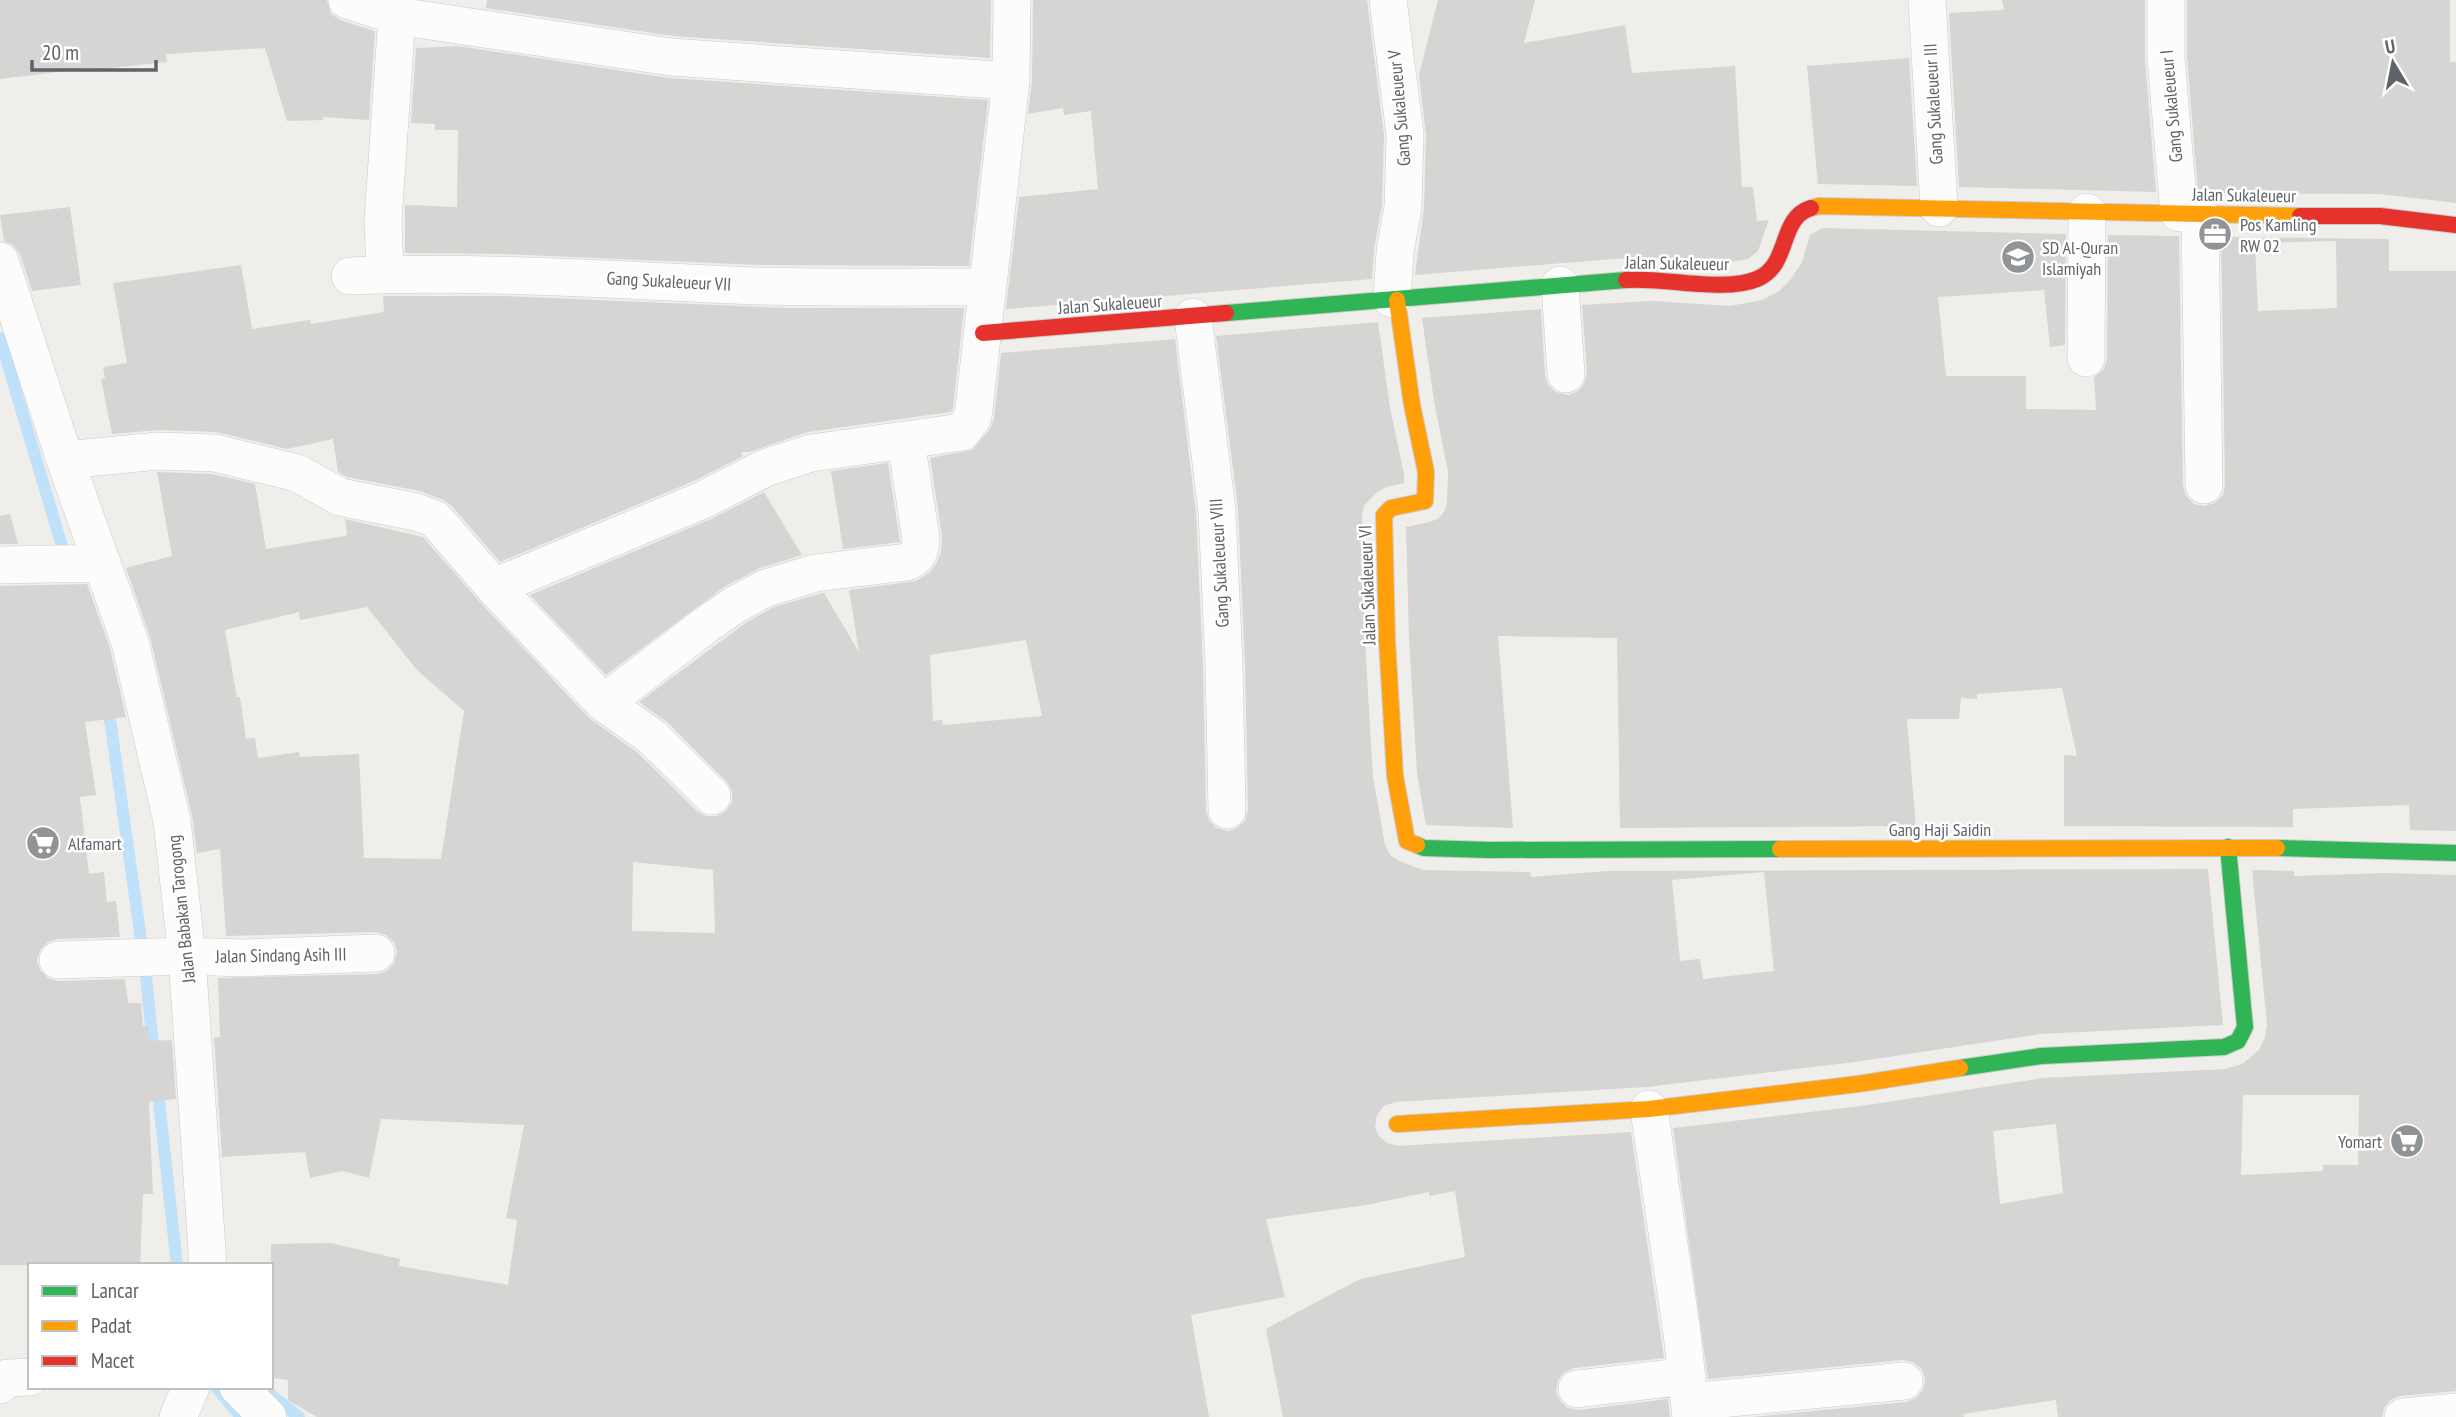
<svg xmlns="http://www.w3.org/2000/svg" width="2456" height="1417" font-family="'PT Sans Narrow',sans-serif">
<rect width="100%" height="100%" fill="#efeeea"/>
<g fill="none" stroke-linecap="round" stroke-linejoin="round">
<!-- stream -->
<path stroke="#bfe1f9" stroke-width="12" d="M0,338l64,215
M108,705l33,235
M145,966l9,90
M157,1084l20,181
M216,1387l25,30
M267,1392l32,25"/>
</g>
<!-- building -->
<path fill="#d6d5d3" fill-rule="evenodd" d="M0,0h327l4,14 9,6 35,11 -6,89 -46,-3v3l-36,1 -22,-73 -99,6 1,8 -76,8v-2l-91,11z
M487,0h504l-1,58 -317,-22 -187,-28z
M1033,0h334l17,135 -2,70 -8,43 -2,31 -366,30 13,-112 79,-8 -7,-78 -27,4 -1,-7 -35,6 4,-33z
M1438,0h97l-11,43 101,-18 7,48 103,-7 7,121h11l4,34 12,-1 -11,31 -10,8 -19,3 -91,-5 -223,18 9,-67 2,-73 -7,-60z
M2002,0h143v60l11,132 -197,-5 -10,-174 55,-3z
M2187,0h263v62h6v141l-76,-9 -182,-1 -11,-136z
M458,46l211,32 319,22 -19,166 -209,-1 -256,-11 -99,-1v-48l52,2 1,-77h-23v-6l-24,-1 5,-75z
M1909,58l8,128 -99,-2 -11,-118z
M70,207l11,78 -49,6 -12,-37 -7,-9 -9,-4 -4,-26z
M1822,228l244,6 -1,111 -15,2 -6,-57 -106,7 8,79h80v33l70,1 -2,-33 10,-8 3,-11 1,-123 71,1 4,249 3,11 8,8 10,2 11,-3 8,-8 2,-10 -4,-248 168,2v32h67v560l-46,-1 -1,-25 -116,4v18l-229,-1v-71l13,1 -15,-68 -85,6v5l-16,-1 -2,21h-52l9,107 -296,2 -3,-190 -119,-2 15,192 -87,-3 -9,-52 -8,-134 -3,-112 24,-5 9,-4 5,-6 3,-10 1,-30 -14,-71 -12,-83 119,-9 4,67 3,9 8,7 12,3 10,-4 6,-7 3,-11 -5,-68 69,-4 79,5 32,-6 16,-8 13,-13 11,-17 8,-27zM2336,241l1,67 -79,3 -3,-68z
M241,265l11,64 58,-9 1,4 73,-12 -1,-16h120l284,12h177l-11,101 -3,3 -142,20 -59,20h-8l2,4 -49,25 -194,81 -49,-57 -8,-5 -23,-9 -73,-14 -9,-5 -5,-33 -46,10 -71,-17 -57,-2 -47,4 -11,-55 4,-1 -2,-11 24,-4 -14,-80z
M1378,322l12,86 14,66v9l-17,4 -11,6 -12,13 -2,10 3,125 8,136 12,68 5,10 9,6 24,9 107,2 1,5 77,-6 600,-2 15,156 -183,9 -185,28 -208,25 -251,15 -12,4 -7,9 -2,11 3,9 9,8 11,3 233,-14 33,226 -90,10 -10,5 -6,7 -2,12 5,10 7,6 11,2 89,-11 2,18h-387l-17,-88 94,-50 105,-22 -10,-66 -26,5v-4l-63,13 -100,14 19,78 -94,18 18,102h-892l-29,-17v-20l-17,-2v-134l59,-1 70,16 -1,7 109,19 9,-65 -11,-2 18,-93 -143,-6 -12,59 -26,-7 -33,7 -5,-26 -83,5 -8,-120h6l-2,-59 159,-4 10,-3 7,-8 3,-11 -3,-10 -8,-7 -11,-3 -149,4 -6,-87 -23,4 -5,-37 -42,-179 -24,-69 46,-12 -15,-84 55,2 43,10 11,65 79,-13 2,-2 -2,-15 78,18 56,64 110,117 49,35 59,58 9,5h11l9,-5 6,-9v-11l-5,-9 -60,-60 -28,-20 108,-80 27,-15 45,-13 5,-1 35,59 -10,-62 67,-9 13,-8 7,-9 5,-12 1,-16 -12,-78 42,-8 18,-21 4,-10 7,-66 174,-14 21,174 7,152 3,145 3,10 7,8 12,3 9,-3 8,-7 3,-11 -3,-146 -7,-156 -22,-172zM367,607l50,63 47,41 -23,148 -77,-1 -5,-104 -59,3 -1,-5 -41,6 -3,-20 -9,1 -6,-42h-3l-12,-67 74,-18 1,8zM1026,640l16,76 -99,9 -1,-5 -9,1 -3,-66zM633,862l80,8 2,63 -83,-2zM1764,872l10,99 -71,8 -3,-20 -20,2 -8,-81z
M888,463l12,79 -57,7 -12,-78z
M764,492l38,63 -42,13 -36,19 -118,88 -76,-80 181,-76z
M10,514l8,30h-18v-28z
M87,584l23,64 16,69 -41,5 11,73 -16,2 9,77 15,-2 3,30 9,-1 4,36 -63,2 -9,3 -8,8 -3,11 3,9 8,8 10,3 67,-2 3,24h13l2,23h5l1,15 23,-1 4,59 -27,3 4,92h-10l-3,71h-140v-679z
M2252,870l42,1v5l92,-3 70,2v516l-56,5 -10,4 -6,8 -2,9h-324l-2,-17 -93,14 1,3h-212l154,-15 10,-4 7,-8 2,-12 -4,-10 -8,-6 -11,-2 -194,19 -35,-251 188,-22 182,-28 182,-9 17,-5 17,-14 6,-13 2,-12zM2243,1095h116l-1,70h-35v6l-82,4zM2056,1124l7,69 -63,11 -7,-73z"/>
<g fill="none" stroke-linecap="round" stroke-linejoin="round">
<!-- street casing -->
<g stroke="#cbcbcb" stroke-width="38">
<path id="street" d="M347,0l50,16 274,41 340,24
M1388,0l17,134 -2,73 -8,45 -3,47
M1927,0l12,208
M2166,0v58l13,155
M2200,215l4,270
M0,261l65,199 65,182 42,179 15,135 21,309
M385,274l-2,-54 14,-204
M350,276c138,-6 272,5 409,10 77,2 153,1 229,1
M1560,285l6,89
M1193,317l24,194 7,153 3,146
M2086,358l1,-146
M65,460l93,-9 57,2 82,20 43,24 76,15 19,7 59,68 110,116 48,34 60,59
M0,565l102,-2
M494,587l209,-87 62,-32 46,-15 151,-21 11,-15 38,-336 1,-81
M604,703l103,-79 29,-20 30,-16 49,-15 92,-11c12,-5 13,-11 14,-23l-15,-98
M58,960l129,-4 55,2 134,-5
M1649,1109l33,224 9,84
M0,1385l8,-7 22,-1
M238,1387l30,30
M1577,1389l110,-13
M1690,1402l214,-21
M178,1417l13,-30
M2403,1417l53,-5"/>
</g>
<!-- fast casing -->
<g stroke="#cbcbcb" stroke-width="18">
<path id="fast" d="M1226,313l400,-33
M1417,845l7,3 65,2 291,-1
M2277,848l179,5
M1960,1068l81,-12 183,-9 14,-6 7,-14 -17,-180"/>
</g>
<!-- slow casing -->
<g stroke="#cbcbcb" stroke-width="18">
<path id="slow" d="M1811,208l8,-2 481,10
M1397,300l15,105 14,67 -1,29 -34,7 -7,7 3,125 8,136 12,65 10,4
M1780,849l497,-1
M1397,1124l252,-15 209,-25 102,-16"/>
</g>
<!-- jam casing -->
<g stroke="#cbcbcb" stroke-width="18">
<path id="jam" d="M2300,216h80l76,9
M1626,280c38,-3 97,13 131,-1 34,-14 21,-61 54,-71
M983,333l243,-20"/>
</g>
<!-- street -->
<use href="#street" stroke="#fdfcfc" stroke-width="37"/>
<!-- fast -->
<use href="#fast" stroke="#30b455" stroke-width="16"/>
<!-- slow -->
<use href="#slow" stroke="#ff9f0a" stroke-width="16"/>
<!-- jam -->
<use href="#jam" stroke="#e5322d" stroke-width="16"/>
</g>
<!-- icons -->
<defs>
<g id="office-disc" transform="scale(1.75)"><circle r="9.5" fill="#919496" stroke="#fff"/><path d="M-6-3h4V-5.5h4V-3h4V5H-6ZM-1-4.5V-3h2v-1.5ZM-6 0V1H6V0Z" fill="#fff"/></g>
<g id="school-disc" transform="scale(1.75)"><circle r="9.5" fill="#919496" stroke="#fff"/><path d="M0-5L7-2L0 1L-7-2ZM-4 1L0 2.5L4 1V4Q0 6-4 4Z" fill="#fff"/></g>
<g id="supermarket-disc" transform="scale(1.75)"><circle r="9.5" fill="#919496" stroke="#fff"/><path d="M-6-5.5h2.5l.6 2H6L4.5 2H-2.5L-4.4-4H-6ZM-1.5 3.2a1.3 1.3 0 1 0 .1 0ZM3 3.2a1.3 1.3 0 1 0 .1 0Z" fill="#fff"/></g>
</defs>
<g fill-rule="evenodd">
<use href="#office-disc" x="2215" y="234"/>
<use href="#school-disc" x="2018" y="257"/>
<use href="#supermarket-disc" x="43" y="843"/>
<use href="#supermarket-disc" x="2407" y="1141"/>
</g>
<g text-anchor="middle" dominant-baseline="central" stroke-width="5" stroke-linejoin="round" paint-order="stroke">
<!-- street labels -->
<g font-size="18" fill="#5e6369" stroke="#fff">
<text transform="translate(1933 104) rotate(-93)">Gang Sukaleueur III</text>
<text transform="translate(2171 106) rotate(-95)">Gang Sukaleueur I</text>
<text transform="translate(1399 108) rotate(-95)">Gang Sukaleueur V</text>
<text transform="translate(2244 195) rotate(1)">Jalan Sukaleueur</text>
<text transform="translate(1677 263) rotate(1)">Jalan Sukaleueur</text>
<text transform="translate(669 281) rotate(3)">Gang Sukaleueur VII</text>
<text transform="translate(1110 304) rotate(-4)">Jalan Sukaleueur</text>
<text transform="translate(1219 563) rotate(-93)">Gang Sukaleueur VIII</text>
<text transform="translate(1367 585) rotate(-92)">Jalan Sukaleueur VI</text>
<text x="1940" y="829">Gang Haji Saidin</text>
<text transform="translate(181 909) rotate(-96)">Jalan Babakan Tarogong</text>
<text transform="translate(281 955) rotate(-1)">Jalan Sindang Asih III</text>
</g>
<!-- poi labels -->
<g font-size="18" fill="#5e6369" stroke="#fff" text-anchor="start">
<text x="2240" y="224">Pos Kamling<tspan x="2240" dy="21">RW 02</tspan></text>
<text x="2042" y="247">SD Al-Quran<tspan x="2042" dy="21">Islamiyah</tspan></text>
<text x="68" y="843">Alfamart</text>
<text x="2382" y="1141" text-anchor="end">Yomart</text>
</g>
</g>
<!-- legend -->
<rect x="28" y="1263" width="245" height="126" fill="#ffffff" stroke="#bfc1c3" stroke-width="2"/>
<rect x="42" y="1286" width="35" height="10" fill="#30b455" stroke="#bfc1c3" stroke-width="2"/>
<text x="91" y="1298" font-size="21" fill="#5e6369">Lancar</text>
<rect x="42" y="1321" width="35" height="10" fill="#ff9f0a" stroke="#bfc1c3" stroke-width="2"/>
<text x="91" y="1333" font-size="21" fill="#5e6369">Padat</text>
<rect x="42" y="1356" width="35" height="10" fill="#e5322d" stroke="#bfc1c3" stroke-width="2"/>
<text x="91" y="1368" font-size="21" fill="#5e6369">Macet</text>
<!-- north arrow -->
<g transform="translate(2393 63) rotate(350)" stroke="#ffffff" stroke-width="5" paint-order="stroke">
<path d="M0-5L12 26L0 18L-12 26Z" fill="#5e6369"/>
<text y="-10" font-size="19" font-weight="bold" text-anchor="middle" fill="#5e6369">U</text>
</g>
<!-- scale -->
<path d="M32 60v10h124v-10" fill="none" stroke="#5e6369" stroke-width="3.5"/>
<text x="42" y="60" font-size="21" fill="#5e6369" stroke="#ffffff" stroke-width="5" paint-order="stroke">20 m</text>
</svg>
